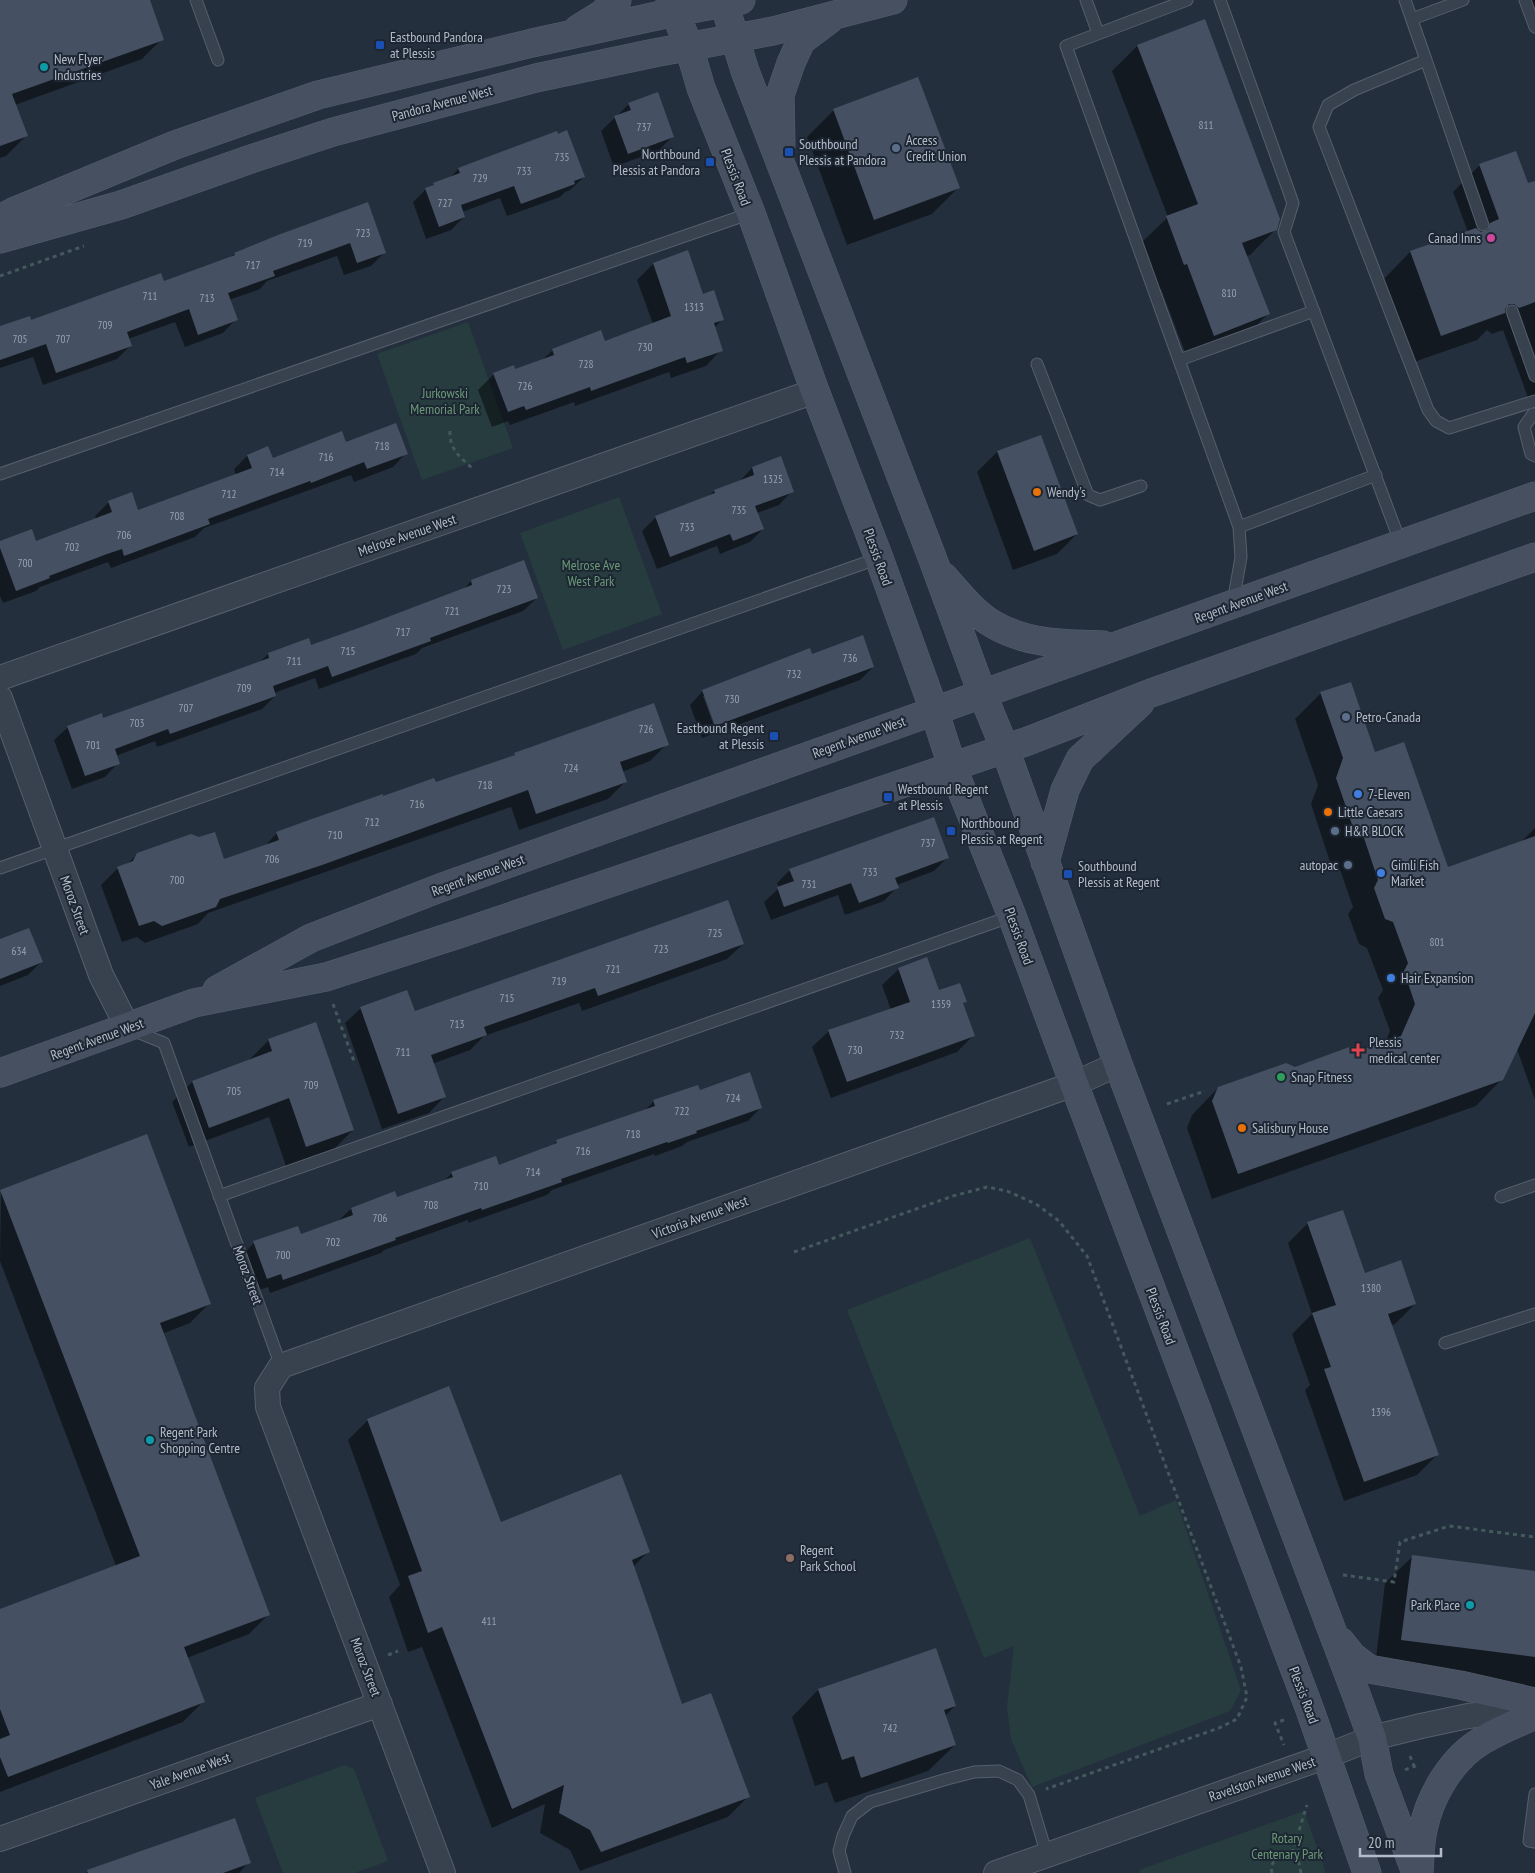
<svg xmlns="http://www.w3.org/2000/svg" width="1535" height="1873" font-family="'PT Sans Narrow',sans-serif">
<rect width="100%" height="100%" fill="#242f3e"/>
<!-- green -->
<path fill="#263c3f" d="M468,322l45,126 -91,32 -45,-126z
M619,497l43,117 -99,36 -43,-117z
M1030,1238l110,278 36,-16 65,190 -11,21 -198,76 -21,-48 -4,-33 7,-60 -30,12 -137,-348z
M345,1765l9,4 34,92 -33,12h-72l-28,-75z
M1304,1811l22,62h-186l-1,-3z"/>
<!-- shadow -->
<path fill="#0007" fill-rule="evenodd" d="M0,0h148l14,39 -20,20 -127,46 11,31 -20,20 -6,2z
M1530,0h5v15z
M1137,46l139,183 -26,26 -4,1 22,58 -25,25 -55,21 -27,-71h-2l-18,-46 27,-26 -56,-146z
M629,104l43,33 -13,13 -45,17 -13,-36z
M834,110l124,78 -26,26 -85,31 -40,-108z
M1480,165l47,20 8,-3v228l-2,1 -30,-81 -11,4 -5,-4 -10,10 -63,22 -30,-83 26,-27 58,-20 -15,-40z
M458,169l126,8 -14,13 -5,2 -5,5 -53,19 -7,-18 -38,14 2,5 -13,13 -25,9 -13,-37 13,-13 23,-10z
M368,204l16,49 -13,13 -27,9 -7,-19 -70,25 -7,8 -31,11 7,19 -13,14 -38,14 -10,-25 -47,17 2,7 -13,13 -74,26 -10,-28 -33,11v-40l30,-6 133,-39 67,-25 4,-4 44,-17z
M653,264l50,31 20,24 -9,9 7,22 -15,16 -35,12 -2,-6 -94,34 -1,-4 -64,23 -2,-4 -16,6 -14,-37 16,-16 21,-4 27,-10 11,-10 51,-8 49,-18 -16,-44z
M1040,436l37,98 -20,20 -44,16 -36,-98 20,-20z
M345,444l61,9 -13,14 -39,15 -3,-7 -147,53 -9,9 -84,31 -3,-6 -68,25 -4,4 -33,12 -3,-7v-54h36l61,-22 -2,-4 14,-14 28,10 99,-37 -2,-6 13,-13 25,3z
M780,458l12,33 -13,14 -22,8 6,16 -13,13 -30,12 -3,-8 -60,23 -15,-38 14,-14 52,-20 6,-6 25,-9 13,-14z
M471,581l66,17 -14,13 -101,37 -6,6 -97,35 -4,-11 -41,15 1,3 -13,13 -105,38 -2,-6 -39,15 2,7 -13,14 -33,12 -18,-49 14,-13 35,-7 157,-58 8,-8 40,-14 3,6 152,-56z
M811,655l62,12 -13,13 -158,58 -12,-33 13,-14zM703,696h3l13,35 -3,1z
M1321,693l54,61 72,115 73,-26 15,-15v272l-18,-51 -15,30 -26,27 -264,93 -25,-71 5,-13 26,-27 143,-37 24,-8 5,-12 -12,-33 5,-8 -16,-42 -8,-4 -11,-30 5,-7 -15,-43 -8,-2 -19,-58 7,-19 -23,-66z
M667,744l-17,17 -28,11 3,10 -17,17 -89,31 -8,-23 -303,106 -10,11 -53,19 -8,-6 -15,5 -21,-57 17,-17 9,-4 11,-10 85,7 41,-14 13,-14 106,-36 52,-13 78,-27 2,-3z
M947,858l-13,13 -37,14v2l-13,14 -39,14 -7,-20 -67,25 -7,-18 15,-14 -2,-5 13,-13z
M0,941l41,21 -13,13 -28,11z
M743,944l-16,15 -145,52 -3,-8 -95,33 -14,14 -38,14 12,33 -15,16 -47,16 -37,-106 16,-15 53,4z
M899,969l39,23 28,9 -4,4 11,31 -16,16 -126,46 -19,-51 17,-16 62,-21 -9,-25z
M269,1040l84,90 -20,20 -47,16 -17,-49 -80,30 -17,-45 20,-20 56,-21z
M699,1092l62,15 -13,14 -61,21 -5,4 -27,10 -1,-2 -102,36 -5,5 -79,28v-3l-84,30 -3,3 -111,40 -2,-6 -15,5 -12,-36 13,-13 46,-8 38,-14 13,-12 45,-11 47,-16 9,-9 46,-7 54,-19 5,-6 88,-31 9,-9z
M1,1191l209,112 -20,20 -28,11 107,280 -20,20 -62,24 16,44 -20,20 -183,70v-182l116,-44 -116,-305z
M1308,1223l56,51 51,30 -20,20 -4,1 46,130 -20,20 -73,26 -39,-111 5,-5 -18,-51 20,-20 -24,-71z
M368,1420l132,104 148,28 -15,15 49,139 66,91 -20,20 -148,54 -10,-21 -30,-17 5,-29 -53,24 -70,-181 -14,5 -19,-55 11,-12 -52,-145z
M1412,1557l123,15v115l-160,-21 10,-83z
M818,1690l137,16 -10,10 10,29 -27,26 -93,32 -8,-21 -12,4 -23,-69z
M234,1820l15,42 -10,11h-154z"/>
<!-- building -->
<path fill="#455162" d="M0,0h150l14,40 -152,54 16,42 -28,10z
M1205,19l75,200 -3,11 -35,13 28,71 -56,22 -27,-72 -3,1 -18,-49 32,-12 -61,-159z
M918,77l42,111 -86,32 -41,-111z
M658,92l16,45 -46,17 -14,-38 17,-6 -3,-7z
M567,130l18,47 -11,4 1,3 -54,20 -7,-18 -53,19 4,12 -26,10 -14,-39 9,-3 -1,-2 27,-10 -2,-5 99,-37 1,3z
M1516,151l12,32 7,-2v121l-16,6 -5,-4h-5l-4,5v4l-64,23 -31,-85 66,-23 5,4 7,-2 2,-7 9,-4 -20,-55z
M368,202l18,51 -29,10 -7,-20 -77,28 2,5 -47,17 10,27 -40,15 -9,-26 -62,23 5,14 -76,27 -10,-29 -46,16v-34l30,-10 1,4 130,-47 3,8 71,-26 -1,-2 44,-18z
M688,250l15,44 11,-4 10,30 -10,3 9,28 -36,12 -2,-6 -94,34 -1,-4 -64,23 -2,-4 -16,6 -15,-39 21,-8 1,4 39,-14 -2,-6 49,-19 4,11 66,-25 -18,-53z
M396,423l12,31 -41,15 -3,-7 -53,21 -1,-2 -102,38 2,5 -86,32 -2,-7 -15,5 -58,22 1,2 -34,13 -16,-43v-7l32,-12 4,12 76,-29 -4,-11 24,-9 6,18 114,-42 -5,-13 21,-9 5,12 69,-27 4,11z
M1041,435l37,99 -44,17 -37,-100z
M781,456l13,36 -39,14 9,23 -31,12 -3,-7 -60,23 -15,-41 60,-23 -1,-3 40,-15 -2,-8z
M524,560l14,38 -108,40 1,3 -99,36 -4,-11 -55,20 3,10 -106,38 -2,-5 -53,20 5,15 -35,12 -18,-50 35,-13 1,5 48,-17 118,-43 -1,-5 41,-15 2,7 53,-19 108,-41 -1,-5z
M863,635l11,32 -159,59 -13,-36 108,-42 2,6z
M1351,682l24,70 29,-10 44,125 87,-31v177l-32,67 -265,94 -26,-73 6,-14 68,-24 9,4 57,-21 9,4 40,-14 14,-32 -11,-33 4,-8 -15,-41 -8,-3 -11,-31 4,-8 -14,-42 -8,-2 -20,-58 7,-20 -23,-66z
M654,703l15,42 -49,17 7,20 -91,32 -8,-24 -203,74 -105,35 -4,8 -54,19 -8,-5 -15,5 -22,-59 16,-6 4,-8 54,-19 8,3 16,-5 9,27 55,-19 -3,-8 33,-12 74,-26v2l51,-18 2,4 79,-27 -1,-2z
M934,817l15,41 -54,20 4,10 -40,15 -8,-20 -67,24 -7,-20 17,-6 -5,-12z
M728,900l16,44 -146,52 -3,-8 -111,39 3,8 -56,20 15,42 -48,17 -38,-107 47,-17 8,21z
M29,928l14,34 -43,17v-40z
M927,957l12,33 21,-7 7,19 -4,1 12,33 -128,46 -19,-52 82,-28 -12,-34z
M316,1022l38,108 -48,17 -17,-49 -80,30 -17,-47 80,-30 -4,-12z
M750,1072l12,36 -66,23 1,2 -29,10 -1,-1 -106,37 1,3 -80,28 -1,-2 -86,30 1,2 -113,40 -2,-6 -14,5 -14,-38 45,-15 3,8 52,-19 -2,-7 44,-17 2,6 56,-20 -2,-5 45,-16 3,9 58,-22 -1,-3 99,-34 -2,-6 45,-15 2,5z
M147,1134l64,170 -51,19 110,292 -86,32 21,55 -197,75 -8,-20v-18l10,-4 -10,-26v-100l140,-53 -140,-366z
M1343,1210l22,63 36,-13 15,44 -28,10 51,141 -75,27 -40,-113 7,-2 -19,-54 24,-8 -29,-83z
M449,1386l52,136 120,-48 29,78 -18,8 50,144 29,-11 39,104 -149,55 -11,-22 -31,-17 5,-28 -52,24 -70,-182 -14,6 -20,-57 14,-5 -55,-152z
M1412,1555l123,16v86l-134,-17z
M936,1648l20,58 -12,4 12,35 -95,33 -7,-22 -12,4 -24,-71z
M235,1818l16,45 -28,10h-135l-1,-3z"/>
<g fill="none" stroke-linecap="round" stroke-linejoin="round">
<!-- lane casing -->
<g stroke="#565f6c" stroke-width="13">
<path id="lane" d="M196,0l22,60
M1086,0l12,33
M1187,0l-121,46 173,481 2,30 -8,46
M1220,0l73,203 -9,29 117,312
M1405,0l21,60 -72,30 -26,15 -9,22 109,283 8,11 13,7 86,-27
M1525,0l10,27
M1412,19l51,-19
M1426,60l57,165
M1512,311l23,65
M1179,360l135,-49
M1037,364l51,131 12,5 41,-14
M1533,414l-9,13 7,27 4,2
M0,474l751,-261
M1239,527l137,-52
M0,868l879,-310
M132,1030l32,13 117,323
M219,1196l793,-280
M1501,1197l34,-12
M1445,1343l90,-29
M1535,1794l-6,47 6,1
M845,1873l-6,-22 4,-15 9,-20 18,-14 77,-23 27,-7 25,-1 19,9 11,15 18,60"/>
</g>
<!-- street casing -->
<g stroke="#565f6c" stroke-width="26">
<path id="street" d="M0,678l815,-287
M0,698l101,277 27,53
M0,1839l380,-135
M443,1873l-175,-466 -1,-19 14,-22 793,-282 44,-20
M996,1873l331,-117 45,-18 49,-12 47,-10 67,-8"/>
</g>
<!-- secondary casing -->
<g stroke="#565f6c" stroke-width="29">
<path id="secondary" d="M670,0l19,47 12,41 50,125 64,178 64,167 55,152 18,56 60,150 62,168 236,626 57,163
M723,0l22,71 187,486 50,136 23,56 113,315 238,630 16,44 7,36 37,99
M578,29l24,-15 15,-14
M781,146l-1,-51 11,-32 10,-22 28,-21
M0,219l13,-7 162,-67 143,-50 214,-52 143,-31 66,-12
M0,239l121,-34 127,-45 85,-28 203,-54 118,-25 119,-22 120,-31
M944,577c14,16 29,35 47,46 34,21 73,21 112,22
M1045,862l20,-72 15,-31 60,-56
M217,990l94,-52 129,-50 1095,-392
M0,1073l194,-70 132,-26 133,-43 569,-193 123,-48 384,-136
M1341,1642l11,14 17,13 91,16 75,17
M1419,1872c1,-14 1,-29 4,-42 7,-35 29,-72 60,-90 16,-10 35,-17 52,-25"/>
</g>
<!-- path -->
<path stroke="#44595c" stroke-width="3" stroke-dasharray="4 4" stroke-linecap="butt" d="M0,276l84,-30
M450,431c-1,18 10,26 22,37
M333,1004l22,60
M1167,1104l38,-13
M794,1252l159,-56 34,-9 20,4 29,13 23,17 28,35 154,411 6,30 -10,22 -18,9 -173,61
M1343,1575l51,7 6,-40 49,-16 86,11
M388,1655l10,-4
M1284,1720l-9,3 9,22
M1410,1756l4,10
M1405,1770l9,-4 3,3
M1272,1873c-3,-13 8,-17 19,-17
M1301,1873l-2,-10 -8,-7 16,-51"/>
<!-- lane -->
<use href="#lane" stroke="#38414e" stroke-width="11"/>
<!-- street -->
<use href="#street" stroke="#38414e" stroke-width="24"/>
<!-- secondary -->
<use href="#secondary" stroke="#465061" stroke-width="28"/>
</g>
<!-- markers -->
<g fill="#1a4fb4" stroke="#1d2633" stroke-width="2">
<rect x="375" y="40" width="10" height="10" rx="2.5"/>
<rect x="784" y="147" width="10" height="10" rx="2.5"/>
<rect x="705" y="157" width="10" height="10" rx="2.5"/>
<rect x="769" y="731" width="10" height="10" rx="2.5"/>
<rect x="883" y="792" width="10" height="10" rx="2.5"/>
<rect x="946" y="826" width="10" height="10" rx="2.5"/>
<rect x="1063" y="869" width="10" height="10" rx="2.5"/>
</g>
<g fill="#0f9aa8" stroke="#1d2633" stroke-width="2">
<circle cx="44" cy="67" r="5"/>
<circle cx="150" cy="1440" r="5"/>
<circle cx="1470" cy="1605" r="5"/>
</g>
<g fill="#5c6f8a" stroke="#1d2633" stroke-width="2">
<circle cx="896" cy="148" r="5"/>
<circle cx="1346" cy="717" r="5"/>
<circle cx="1335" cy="831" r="5"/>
<circle cx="1348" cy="865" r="5"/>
</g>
<circle fill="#d1479c" stroke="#1d2633" stroke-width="2" cx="1491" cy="238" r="5"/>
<g fill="#e8710a" stroke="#1d2633" stroke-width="2">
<circle cx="1037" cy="492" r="5"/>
<circle cx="1328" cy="812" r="5"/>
<circle cx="1242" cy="1128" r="5"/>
</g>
<g fill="#3f7fe0" stroke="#1d2633" stroke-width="2">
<circle cx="1358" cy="794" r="5"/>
<circle cx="1381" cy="873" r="5"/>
<circle cx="1391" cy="978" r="5"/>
</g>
<path fill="#e0444e" stroke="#1d2633" stroke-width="2" d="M1355.5 1042.5h5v5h5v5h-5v5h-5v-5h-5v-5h5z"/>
<circle fill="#2e9e5b" stroke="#1d2633" stroke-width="2" cx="1281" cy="1077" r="5"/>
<circle fill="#8d6e63" stroke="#1d2633" stroke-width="2" cx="790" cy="1558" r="5"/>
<g text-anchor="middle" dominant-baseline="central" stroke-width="4" stroke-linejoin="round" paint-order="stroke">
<!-- number labels -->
<g font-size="11" fill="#98a1af">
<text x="1206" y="125">811</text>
<text x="644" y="127">737</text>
<text x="562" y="157">735</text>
<text x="524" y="171">733</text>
<text x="480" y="178">729</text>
<text x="445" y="203">727</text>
<text x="363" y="233">723</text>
<text x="305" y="243">719</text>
<text x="253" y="265">717</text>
<text x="1229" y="293">810</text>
<text x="150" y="296">711</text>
<text x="207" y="298">713</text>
<text x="694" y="307">1313</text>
<text x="105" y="325">709</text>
<text x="20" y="339">705</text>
<text x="63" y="339">707</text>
<text x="645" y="347">730</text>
<text x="586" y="364">728</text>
<text x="525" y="386">726</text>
<text x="382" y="446">718</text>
<text x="326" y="457">716</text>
<text x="277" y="472">714</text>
<text x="773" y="479">1325</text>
<text x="229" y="494">712</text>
<text x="739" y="510">735</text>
<text x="177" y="516">708</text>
<text x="687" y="527">733</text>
<text x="124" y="535">706</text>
<text x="72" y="547">702</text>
<text x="25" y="563">700</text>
<text x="504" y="589">723</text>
<text x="452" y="611">721</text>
<text x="403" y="632">717</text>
<text x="348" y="651">715</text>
<text x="850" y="658">736</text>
<text x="294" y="661">711</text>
<text x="794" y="674">732</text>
<text x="244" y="688">709</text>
<text x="732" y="699">730</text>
<text x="186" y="708">707</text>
<text x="137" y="723">703</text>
<text x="646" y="729">726</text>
<text x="93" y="745">701</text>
<text x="571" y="768">724</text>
<text x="485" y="785">718</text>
<text x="417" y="804">716</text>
<text x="372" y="822">712</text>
<text x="335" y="835">710</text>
<text x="928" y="843">737</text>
<text x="272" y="859">706</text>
<text x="870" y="872">733</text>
<text x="177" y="880">700</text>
<text x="809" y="884">731</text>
<text x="715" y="933">725</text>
<text x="1437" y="942">801</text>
<text x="661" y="949">723</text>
<text x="19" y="951">634</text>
<text x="613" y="969">721</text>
<text x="559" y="981">719</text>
<text x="507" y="998">715</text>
<text x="941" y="1004">1359</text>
<text x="457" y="1024">713</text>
<text x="897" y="1035">732</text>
<text x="855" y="1050">730</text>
<text x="403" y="1052">711</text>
<text x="311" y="1085">709</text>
<text x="234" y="1091">705</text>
<text x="733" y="1098">724</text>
<text x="682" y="1111">722</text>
<text x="633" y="1134">718</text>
<text x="583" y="1151">716</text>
<text x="533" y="1172">714</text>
<text x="481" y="1186">710</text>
<text x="431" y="1205">708</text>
<text x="380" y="1218">706</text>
<text x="333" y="1242">702</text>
<text x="283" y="1255">700</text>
<text x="1371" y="1288">1380</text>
<text x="1381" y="1412">1396</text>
<text x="489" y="1621">411</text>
<text x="890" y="1728">742</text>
</g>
<!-- poi labels -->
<g font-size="14" fill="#b4bcc9" stroke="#1d2633" text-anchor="start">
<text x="390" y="37">Eastbound Pandora<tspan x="390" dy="16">at Plessis</tspan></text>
<text x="54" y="59">New Flyer<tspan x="54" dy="16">Industries</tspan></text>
<text x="906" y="140">Access<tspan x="906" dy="16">Credit Union</tspan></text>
<text x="799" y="144">Southbound<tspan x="799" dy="16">Plessis at Pandora</tspan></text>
<text x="700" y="154" text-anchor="end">Northbound<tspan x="700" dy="16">Plessis at Pandora</tspan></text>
<text x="1481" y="238" text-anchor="end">Canad Inns</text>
<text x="1047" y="492">Wendy's</text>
<text x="1356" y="717">Petro-Canada</text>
<text x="764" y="728" text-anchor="end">Eastbound Regent<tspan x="764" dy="16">at Plessis</tspan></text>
<text x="898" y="789">Westbound Regent<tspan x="898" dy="16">at Plessis</tspan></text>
<text x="1368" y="794">7-Eleven</text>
<text x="1338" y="812">Little Caesars</text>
<text x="961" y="823">Northbound<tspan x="961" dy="16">Plessis at Regent</tspan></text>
<text x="1345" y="831">H&amp;R BLOCK</text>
<text x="1338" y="865" text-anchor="end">autopac</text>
<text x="1391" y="865">Gimli Fish<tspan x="1391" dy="16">Market</tspan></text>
<text x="1078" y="866">Southbound<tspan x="1078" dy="16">Plessis at Regent</tspan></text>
<text x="1401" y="978">Hair Expansion</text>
<text x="1369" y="1042">Plessis<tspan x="1369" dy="16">medical center</tspan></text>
<text x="1291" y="1077">Snap Fitness</text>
<text x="1252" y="1128">Salisbury House</text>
<text x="160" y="1432">Regent Park<tspan x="160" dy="16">Shopping Centre</tspan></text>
<text x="800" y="1550">Regent<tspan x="800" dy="16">Park School</tspan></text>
<text x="1460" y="1605" text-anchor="end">Park Place</text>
</g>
<!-- street labels -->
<g font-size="14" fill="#b4bcc9" stroke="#1d2633">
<text transform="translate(442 103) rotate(-15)">Pandora Avenue West</text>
<text transform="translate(736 177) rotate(69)">Plessis Road</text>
<text transform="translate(407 535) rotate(-19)">Melrose Avenue West</text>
<text transform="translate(878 557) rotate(70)">Plessis Road</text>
<text transform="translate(1241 602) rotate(-20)">Regent Avenue West</text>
<text transform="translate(859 737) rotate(-20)">Regent Avenue West</text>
<text transform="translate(478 875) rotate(-20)">Regent Avenue West</text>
<text transform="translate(75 905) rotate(70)">Moroz Street</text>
<text transform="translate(1019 936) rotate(70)">Plessis Road</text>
<text transform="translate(97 1039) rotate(-20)">Regent Avenue West</text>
<text transform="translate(700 1217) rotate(-20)">Victoria Avenue West</text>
<text transform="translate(248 1275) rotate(70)">Moroz Street</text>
<text transform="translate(1161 1316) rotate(69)">Plessis Road</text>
<text transform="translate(366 1667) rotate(69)">Moroz Street</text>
<text transform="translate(1304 1695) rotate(69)">Plessis Road</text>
<text transform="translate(190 1771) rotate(-20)">Yale Avenue West</text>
<text transform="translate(1262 1779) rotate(-19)">Ravelston Avenue West</text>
</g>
<!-- park labels -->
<g font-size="14" fill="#6b9a76" stroke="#1d2633">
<text x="445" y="393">Jurkowski<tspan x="445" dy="16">Memorial Park</tspan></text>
<text x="591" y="565">Melrose Ave<tspan x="591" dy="16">West Park</tspan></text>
<text x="1287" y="1838">Rotary<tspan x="1287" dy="16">Centenary Park</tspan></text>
</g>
</g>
<!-- scale -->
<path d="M1360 1848v8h81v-8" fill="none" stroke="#b4bcc9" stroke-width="2.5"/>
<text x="1368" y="1848" font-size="15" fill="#b4bcc9" stroke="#1d2633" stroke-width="4" paint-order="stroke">20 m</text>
</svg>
